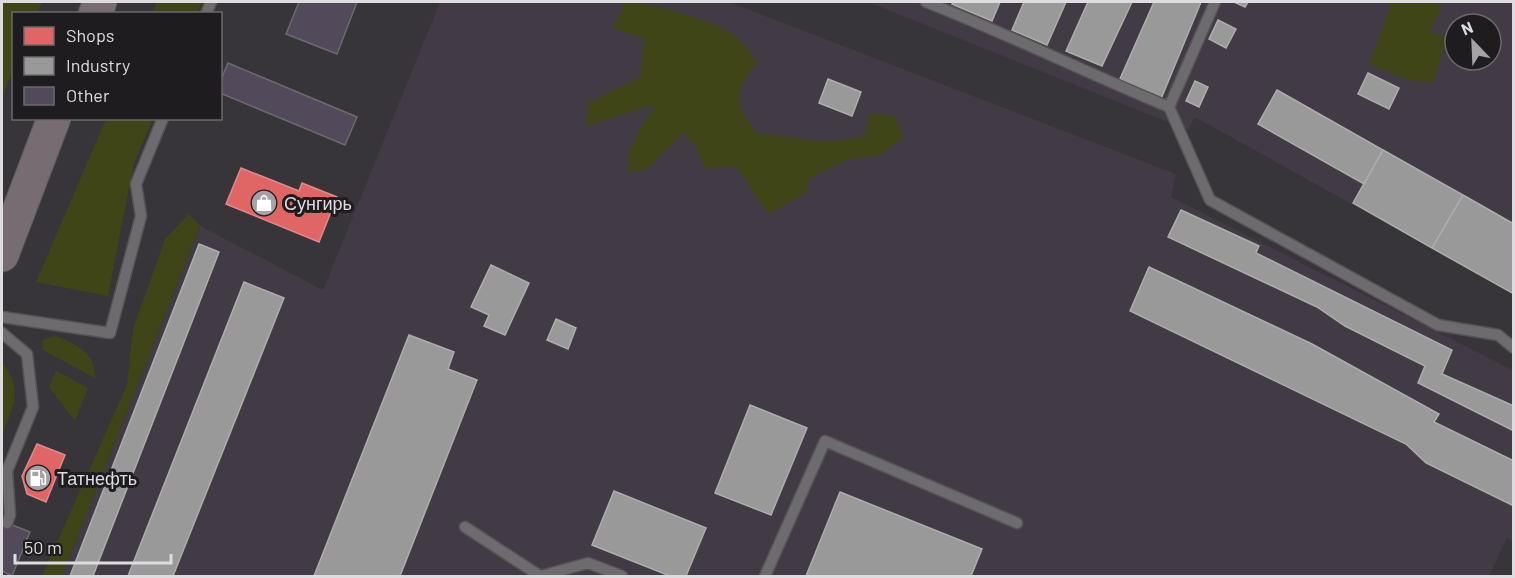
<svg xmlns="http://www.w3.org/2000/svg" width="1515" height="578" font-family="Barlow,sans-serif">
<rect width="100%" height="100%" fill="#373539"/>
<!-- built -->
<path fill="#423a44" fill-rule="evenodd" d="M440,2h289l447,172 -5,23 342,173v171l-6,-3 -18,38h-1427l138,-350 123,64z
M868,2h645v292l-318,-177 -7,13zM1455,24h36v36h-36z"/>
<!-- green -->
<path fill="#404517" d="M2,2h40l-5,11 -23,1 -1,56 -11,28z
M157,2h45l-5,11h-45z
M625,2c24,-1 92,19 111,35 8,7 14,17 21,25 -23,33 -26,38 0,71l70,9 39,-6 3,-22 25,1 9,22 -24,18 -33,5 -36,18 -5,16 -37,20 -32,-48 -31,3 -8,-20 -13,-17 -36,36 -20,5 1,-23 25,-45 -68,21 2,-23 52,-26 4,-38 -31,-11z
M1392,2h41l9,5 -13,25 18,5 -14,46 -27,-4 -37,-15z
M106,119h47l-19,44 -26,133 -72,-14z
M189,214l11,12 -138,350h-20l85,-191 6,-56 32,-90z
M56,336c21,9 40,17 39,42l-52,-28 -1,-10z
M2,362c22,29 12,42 0,73z
M56,371l32,17 -13,33 -26,-34z"/>
<!-- shops -->
<path fill="#e06666" stroke="#e0898b" stroke-width="1.5" d="M241,168l58,23 3,-8 35,14 -18,45 -93,-38z
M37,444l28,11 -19,47 -19,-8 -5,-18z"/>
<!-- industry -->
<path fill="#999" stroke="#aeadae" stroke-width="1.5" d="M953,2h47l-8,19 -40,-17z
M1024,2h42l-19,43 -35,-15z
M1088,2h44l-30,64 -36,-15z
M1154,2h47l-40,97 -41,-20z
M1234,2h14l-3,5z
M1218,20l18,9 -10,19 -17,-9z
M1368,73l31,15 -10,21 -31,-15z
M828,79l33,13 -9,24 -33,-13z
M1195,81l13,6 -9,20 -13,-6z
M1277,90l106,60 -19,34 -106,-60z
M1383,150l80,45 -31,53 -79,-45z
M1463,195l51,29v70l-82,-46z
M1181,210l78,36 -3,7 196,97 -10,24 72,32v25l-96,-48 7,-17 -80,-40 -28,-19 -149,-70z
M199,244l20,8 -126,324h-23z
M491,265l38,18 -24,52 -21,-9 5,-11 -18,-8z
M1149,267l163,77 127,70 -5,8 80,39v45l-88,-43 -20,-19 -276,-133z
M244,282l40,16 -111,278h-45z
M556,319l20,9 -8,21 -21,-9z
M409,335l45,17 -6,17 29,11 -77,196h-86z
M750,405l57,23 -36,87 -56,-22z
M614,491l92,37 -20,48h-16l-78,-31z
M840,492l142,57 -11,27h-165z"/>
<!-- building -->
<path fill="#524a5b" stroke="#6b6a6d" stroke-width="1.5" d="M299,2h58l-20,52 -51,-20z
M228,63l129,54 -12,28 -125,-52v-11z
M2,521l28,11 -18,44 -10,-5z"/>
<g fill="none" stroke-linecap="round" stroke-linejoin="round">
<!-- service casing -->
<g stroke="#555356" stroke-width="13">
<path id="service" d="M926,2c82,32 161,71 243,105l41,93 228,125 60,10 16,13
M206,14l5,-12
M1169,107l46,-105
M2,317l108,16 31,-117 -5,-32 27,-66
M2,333l25,21 6,53 -26,64 3,44 -3,8
M465,527l75,49
M541,576l47,-13 34,13
M765,576l60,-135 192,82"/>
</g>
<!-- primary casing -->
<g stroke="#555356" stroke-width="35">
<path id="primary" d="M95,14l5,-12
M2,255l52,-137"/>
</g>
<!-- service -->
<use href="#service" stroke="#6d6b6e" stroke-width="10"/>
<!-- primary -->
<use href="#primary" stroke="#776c71" stroke-width="33"/>
</g>
<!-- icons -->
<defs>
<g id="shop-disc" transform="scale(1.35)"><circle r="9.5" fill="#a4a2a6" stroke="#1e1c1f"/><path d="M-5-2.5h2.3a2.7 3.5 0 0 1 5.4 0H5L5.5 6h-11ZM-1.5-2.5h3a1.5 2.3 0 0 0-3 0Z" fill="#fff"/></g>
<g id="fuel-disc" transform="scale(1.35)"><circle r="9.5" fill="#a4a2a6" stroke="#1e1c1f"/><path d="M-5.5-6h7V0h2V4h1.3V-2.5L3-4.5l.8-.8L6-3V5H2.5V1h-1V6h-7ZM-4.2-4.7v3.2H.2V-4.7Z" fill="#fff"/></g>
</defs>
<g fill-rule="evenodd">
<use href="#shop-disc" x="264" y="203"/>
<use href="#fuel-disc" x="38" y="478"/>
</g>
<g text-anchor="middle" dominant-baseline="central" stroke-width="6" stroke-linejoin="round" paint-order="stroke">
<!-- poi labels -->
<g font-size="18" fill="#dfdce0" stroke="#1e1c1f" text-anchor="start">
<text x="284" y="203">Сунгирь</text>
<text x="57" y="478">Татнефть</text>
</g>
</g>
<!-- border -->
<rect width="1515" height="578" fill="none" stroke="#dfdce0" stroke-width="6"/>
<!-- legend -->
<rect x="12" y="12" width="210" height="108" fill="#1e1c1f" stroke="#6b696c" stroke-width="1.5"/>
<rect x="24" y="27" width="30" height="18" fill="#e06666" stroke="#6b696c" stroke-width="1.5"/>
<text x="66" y="42" font-size="18" fill="#dfdce0">Shops</text>
<rect x="24" y="57" width="30" height="18" fill="#999999" stroke="#6b696c" stroke-width="1.5"/>
<text x="66" y="72" font-size="18" fill="#dfdce0">Industry</text>
<rect x="24" y="87" width="30" height="18" fill="#524a5b" stroke="#6b696c" stroke-width="1.5"/>
<text x="66" y="102" font-size="18" fill="#dfdce0">Other</text>
<!-- north arrow -->
<g transform="translate(1473 42) rotate(337)"><circle r="28" fill="#1e1c1f" stroke="#6b696c" stroke-width="1.5"/>
<path d="M0-4.5L10 22L0 15L-10 22Z" fill="#a4a2a6"/>
<text y="-9" font-size="16" font-weight="bold" text-anchor="middle" fill="#dfdce0">N</text>
</g>
<!-- scale -->
<path d="M15 554v9h156v-9" fill="none" stroke="#dfdce0" stroke-width="3"/>
<text x="24" y="554" font-size="18" fill="#dfdce0" stroke="#1e1c1f" stroke-width="4.5" paint-order="stroke">50 m</text>
</svg>
